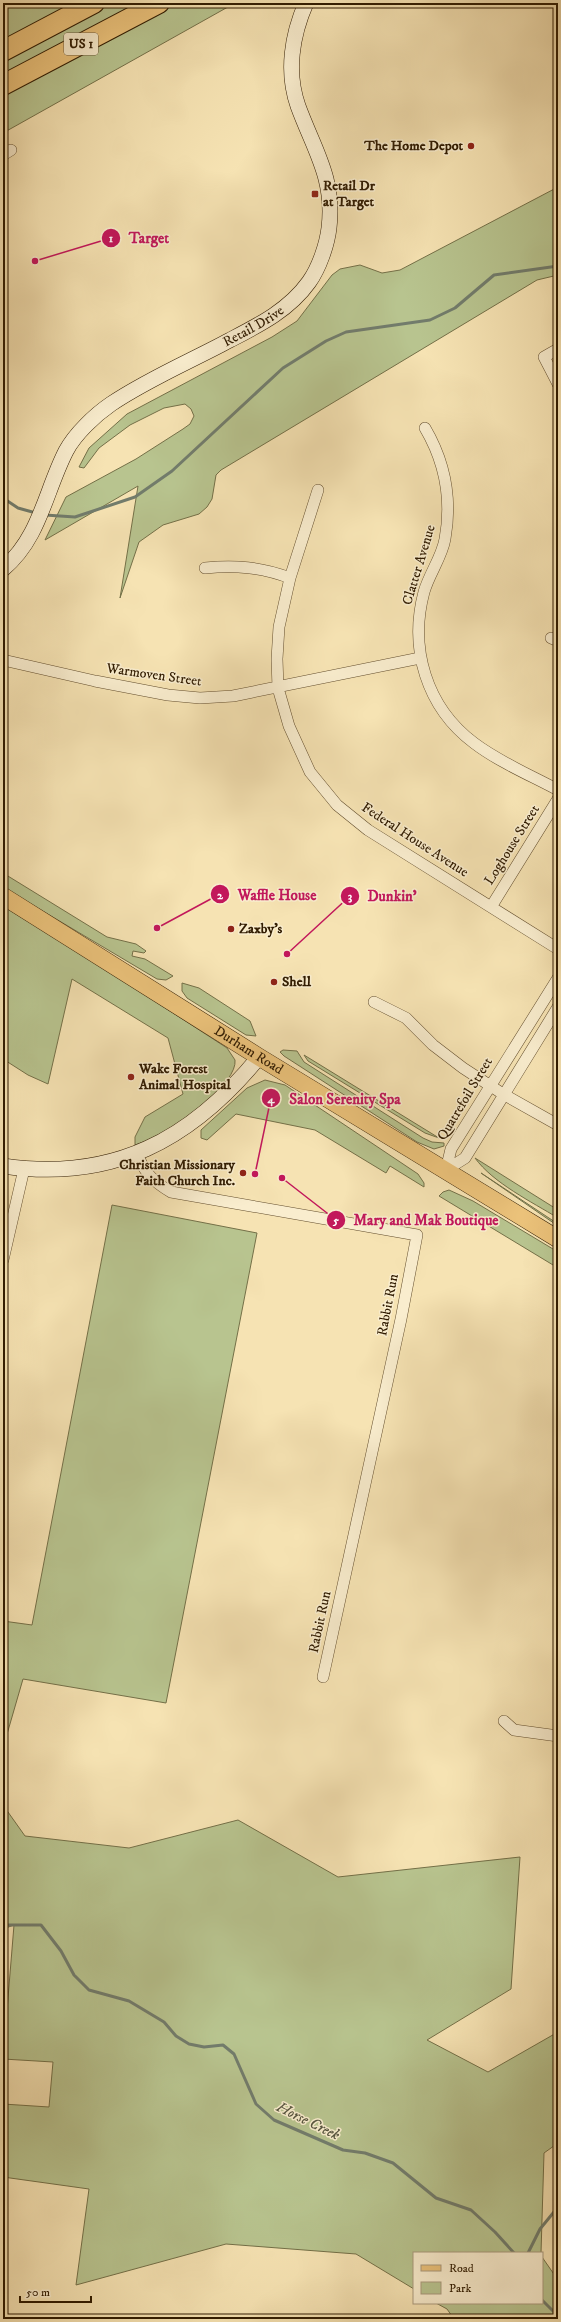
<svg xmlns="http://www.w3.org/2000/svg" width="561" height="2322" font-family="'IM FELL DW Pica',serif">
<rect width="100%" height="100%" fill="#f6e3b3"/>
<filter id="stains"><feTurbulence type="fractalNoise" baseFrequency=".005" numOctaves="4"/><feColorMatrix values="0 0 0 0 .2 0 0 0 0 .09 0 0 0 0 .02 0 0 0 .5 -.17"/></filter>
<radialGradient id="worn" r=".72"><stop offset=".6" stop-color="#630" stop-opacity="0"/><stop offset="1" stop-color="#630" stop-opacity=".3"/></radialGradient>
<!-- green -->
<path fill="#b8c48f" stroke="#747048" d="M3,3h78l-78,41z
M109,3h39l-145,76v-21z
M175,3h60l-232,130v-37l48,-28z
M558,187v88l-21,5 -316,190 -5,5 -4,24 -5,8 -8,7 -36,11 -24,17 -19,56 18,-112 -93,54 21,-43 70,-38 47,-30 7,-5 4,-8 -3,-7 -6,-5 -21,4 -34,17 -31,23 -15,20 -5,-1 10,-19 38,-34 145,-77 25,-16 35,-46 8,-6 20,-4 22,8 18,-3z
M3,873l104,64 29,7 10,7 -2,2 -11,-2 -1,5 13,3 28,17 -7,4 -9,-1 -143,-85 -11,-7z
M3,906l98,60 126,82 8,12c3,22 -55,67 -74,75 -8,4 -18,7 -26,10v-8l10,-20 38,-23 -15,-56 -96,-59 -24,105 -20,-9 -25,-16z
M182,983l17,5 51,33 6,15 -10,-1 -59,-37 -5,-7z
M283,1050l14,1 7,11 119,76 9,4 12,1v3l-10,3 -17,-7 -133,-86 -4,-4z
M304,1055l135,83 -14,-5 -117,-72z
M265,1080l20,5 133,89 6,9v4l-34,-21 -4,7 -71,-43 -79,-16 -29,26 -6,-2v-8l46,-42z
M475,1158l83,52v8c-26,-16 -65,-35 -83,-60z
M481,1173l77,51v2z
M449,1190l24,11 85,51v16l-119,-72 4,-4z
M112,1205l145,28 -91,470 -143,-24 -20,69v-127l29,4z
M3,1805l22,31 104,12 109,-28 100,57 182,-20 -9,132 -84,51 61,32 70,-40v111l-14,10 -3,100h-127v36l-58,-35 -130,-10 -150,41 13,-96 -86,-12v-73l46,3 4,-45 -50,-3 11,-134 -11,4z
M542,2257l16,23v39h-104l-7,-10 -11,-6h106z"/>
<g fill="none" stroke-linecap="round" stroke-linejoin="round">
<!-- stream -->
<path stroke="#727c6c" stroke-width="3" d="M3,498l15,10 18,5
M45,515l30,2 60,-20 37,-26 111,-103 43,-27 20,-9 84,-12 25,-12 39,-33 64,-9
M3,1925h38l20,26 13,24 15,15 40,11 35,21 12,14 13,8 15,3 19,-2 11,9 22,50 18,16 69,30 22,3 28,10 43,35 35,12 24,22 19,21
M528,2253l12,-24 18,-22
M542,2300l16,16"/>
<!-- street casing -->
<g stroke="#624d2d" stroke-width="12">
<path id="street" d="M3,155l8,-5
M558,349l-14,8 14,27
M425,428c20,34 27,72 20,111 -3,18 -16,35 -21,53 -15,56 2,115 50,151 25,19 56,32 84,47
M318,490l-28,88 -11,49 -2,32 1,29 11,38 21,46 27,33 31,25 190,119
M205,568c30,-3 56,-1 85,10
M551,638l7,3
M3,660l92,21 73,14 32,3 33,-2 187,-38
M491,907l67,-108
M374,1002l32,16 27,27 30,23 40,26 55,31
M137,1153c7,20 17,29 34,39l246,43 -16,84 -78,358
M446,1170l5,-21 107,-171
M446,1170l19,-12 93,-151
M3,1260l21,-91
M504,1721l10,9 44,6"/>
</g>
<!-- secondary casing -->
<g stroke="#301b00" stroke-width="16">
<g id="secondary">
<path id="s1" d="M3,569c37,-31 42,-77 63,-118 9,-17 29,-36 45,-47 37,-25 80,-43 119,-64 29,-15 59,-30 79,-58 10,-14 18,-37 20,-54 6,-50 -15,-78 -31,-122 -12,-34 -6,-71 8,-103"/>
<path d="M3,1166c110,16 188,-26 256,-109"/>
</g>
</g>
<!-- primary casing -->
<g stroke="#301b00" stroke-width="18">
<g id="primary">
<path id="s2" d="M3,896l256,161 299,182"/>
</g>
</g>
<!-- highway casing -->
<g stroke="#301b00" stroke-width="22">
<path id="highway" d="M3,51l91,-48
M3,85l156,-82"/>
</g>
<!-- street -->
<use href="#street" stroke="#f9edce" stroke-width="11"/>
<!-- secondary -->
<use href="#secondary" stroke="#f9edce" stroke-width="15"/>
<!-- primary -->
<use href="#primary" stroke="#ebc27a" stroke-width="17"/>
<!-- highway -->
<use href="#highway" stroke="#ebc27a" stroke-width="20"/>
</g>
<!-- markers -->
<g fill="#8f2418" stroke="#f9edce" stroke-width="1.5">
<circle cx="471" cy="146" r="4"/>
<rect x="311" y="190" width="8" height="8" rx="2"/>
<circle cx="231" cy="929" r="4"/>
<circle cx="274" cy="982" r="4"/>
<circle cx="131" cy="1077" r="4"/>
<circle cx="243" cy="1173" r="4"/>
</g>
<g text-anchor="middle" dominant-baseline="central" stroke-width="3" stroke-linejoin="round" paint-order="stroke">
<!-- shield labels -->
<rect fill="#f9edce" stroke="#6c5a3e" stroke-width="1" x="64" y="33" width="34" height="22" rx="3"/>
<g font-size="13" font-weight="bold" fill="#301b00">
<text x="81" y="44">US 1</text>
</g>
<!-- poi labels -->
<g font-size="14" font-weight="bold" fill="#301b00" stroke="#f9edce" text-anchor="start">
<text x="463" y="146" text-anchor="end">The Home Depot</text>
<text x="323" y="186">Retail Dr<tspan x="323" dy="16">at Target</tspan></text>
<text x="239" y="929">Zaxby's</text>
<text x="282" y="982">Shell</text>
<text x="139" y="1069">Wake Forest<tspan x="139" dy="16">Animal Hospital</tspan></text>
<text x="235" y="1165" text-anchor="end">Christian Missionary<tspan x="235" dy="16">Faith Church Inc.</tspan></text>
</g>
<!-- street labels -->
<g font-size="14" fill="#301b00" stroke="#f9edce">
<text stroke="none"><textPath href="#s1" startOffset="363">Retail Drive</textPath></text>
<text transform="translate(419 565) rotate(-73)">Clatter Avenue</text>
<text transform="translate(154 675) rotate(8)">Warmoven Street</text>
<text transform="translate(415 840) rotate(33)">Federal House Avenue</text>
<text transform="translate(512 845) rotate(-58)">Loghouse Street</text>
<text stroke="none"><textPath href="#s2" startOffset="290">Durham Road</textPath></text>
<text transform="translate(465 1099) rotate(-59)">Quatrefoil Street</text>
<text transform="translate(388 1305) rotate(-79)">Rabbit Run</text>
<text transform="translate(320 1622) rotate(-78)">Rabbit Run</text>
</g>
<!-- water labels -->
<g font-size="15" font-style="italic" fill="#56543f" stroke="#f9edce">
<text transform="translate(308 2121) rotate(26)">Horse Creek</text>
</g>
</g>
<!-- callouts -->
<path fill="none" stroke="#c2185b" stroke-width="1.5" d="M35 261L111 238M157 928L220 894M287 954L350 896M255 1174L271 1098M282 1178L336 1220"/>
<g fill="#c2185b" stroke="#f9edce" stroke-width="1.5">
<circle cx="35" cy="261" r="4"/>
<circle cx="157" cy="928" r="4"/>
<circle cx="287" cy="954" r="4"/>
<circle cx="255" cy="1174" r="4"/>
<circle cx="282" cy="1178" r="4"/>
<circle cx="111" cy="238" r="10"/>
<circle cx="220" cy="894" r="10"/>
<circle cx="350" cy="896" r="10"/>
<circle cx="271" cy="1098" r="10"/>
<circle cx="336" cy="1220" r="10"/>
</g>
<g font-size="12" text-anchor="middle" font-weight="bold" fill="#fff">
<text x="111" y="242">1</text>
<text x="220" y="899">2</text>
<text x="350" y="900">3</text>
<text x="271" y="1103">4</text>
<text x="336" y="1224">5</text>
</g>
<g font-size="15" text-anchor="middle" font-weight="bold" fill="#c2185b" stroke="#f9edce" stroke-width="3" stroke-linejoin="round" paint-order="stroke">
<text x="149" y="243">Target</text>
<text x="277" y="900">Waffle House</text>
<text x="392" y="901">Dunkin'</text>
<text x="345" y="1104">Salon Serenity Spa</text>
<text x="426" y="1225">Mary and Mak Boutique</text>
</g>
<!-- margin -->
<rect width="561" height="2322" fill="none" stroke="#f6e3b3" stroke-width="16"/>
<rect x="4" y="4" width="553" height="2314" fill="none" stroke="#301b00" stroke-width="2"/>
<rect x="8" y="8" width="545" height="2306" fill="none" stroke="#301b00"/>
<!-- legend -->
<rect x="413" y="2252" width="130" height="52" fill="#f9edce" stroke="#a9997c"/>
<rect x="421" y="2265" width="20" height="6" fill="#ebc27a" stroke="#a9997c"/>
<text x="449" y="2272" font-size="12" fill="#301b00">Road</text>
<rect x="421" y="2282" width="20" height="12" fill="#b8c48f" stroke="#a9997c"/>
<text x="449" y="2292" font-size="12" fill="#301b00">Park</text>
<!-- scale -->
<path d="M20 2296v6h71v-6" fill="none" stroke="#301b00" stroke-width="2"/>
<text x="26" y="2296" font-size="12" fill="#301b00" stroke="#f9edce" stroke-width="3" paint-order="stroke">50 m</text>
<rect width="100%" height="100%" filter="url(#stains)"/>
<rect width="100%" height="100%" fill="url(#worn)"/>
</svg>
